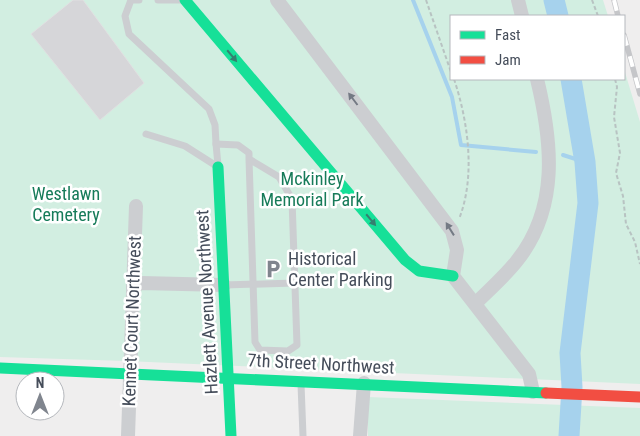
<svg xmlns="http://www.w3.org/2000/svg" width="640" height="436" font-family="'Roboto Condensed',sans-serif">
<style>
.green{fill:#d2eee1}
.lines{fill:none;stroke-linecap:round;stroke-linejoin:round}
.stream{stroke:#a6d2ed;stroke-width:4}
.river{stroke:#a6d2ed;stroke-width:21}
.building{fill:#d6d6d9;stroke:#e0e0e1}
.path{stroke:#b8c3c2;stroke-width:2;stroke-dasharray:4 2.5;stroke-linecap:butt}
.lane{stroke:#ccced1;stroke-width:7}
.street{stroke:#ccced1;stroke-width:14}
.fast{stroke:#16e098;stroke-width:11}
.jam{stroke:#f24e42;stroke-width:11}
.rail-casing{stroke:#c5c6c9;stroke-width:5.5}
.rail{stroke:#fff;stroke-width:4;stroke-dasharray:11;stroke-linecap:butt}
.oneway{fill:#358070}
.oneway2{fill:#747a84}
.labels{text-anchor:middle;stroke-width:5;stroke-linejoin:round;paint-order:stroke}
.park-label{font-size:18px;fill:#167b59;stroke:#fff}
.poi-label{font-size:18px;fill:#454d5a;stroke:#fff;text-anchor:start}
.street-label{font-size:18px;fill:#454d5a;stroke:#fff}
</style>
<rect width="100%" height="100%" fill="#efeeee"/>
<g class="green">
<path d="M0,0H603L608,16H451V79H624V69L640,122V384L126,361L0,357Z"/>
<path d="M368,397L640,408V436H368Z"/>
</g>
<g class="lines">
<g class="stream">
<path d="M413,0L452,97L461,145L536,152"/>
<path d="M563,155L585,162"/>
</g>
<g class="river">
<path d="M554,0L558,16"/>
<path d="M569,436L572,387L570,353L588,203L585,162L571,79"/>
</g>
</g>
<path class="building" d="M73,0H83L144,83L100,120L31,34Z"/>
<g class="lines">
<g class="path">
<path d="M426,0L451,72"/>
<path d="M592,0L598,16"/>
<path d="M454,79C468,121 476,176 459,219"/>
<path d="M615,79L617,87L614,117L620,153L616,173L623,196L626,224L635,242L640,264"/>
</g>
<g class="lane">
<path d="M139,0H131L125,16L129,34L209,109L215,125L216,144"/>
<path d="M158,0H185"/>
<path d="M146,134L185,146L218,167"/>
<path d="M218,165L216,144L238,145L249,153V159L279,177L292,199L297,345L288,351L260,350L255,342L249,159"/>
<path d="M224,285L295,283"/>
<path d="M301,384L303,436"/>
</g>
<g class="street">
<path d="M277,0L452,231L457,250L453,276L529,374L533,392"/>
<path d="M518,0L522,16"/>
<path d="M133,287L141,283L224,285"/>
<path d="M476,303C490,289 504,277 516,262C560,208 552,141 537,79"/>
<path d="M128,436L136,206"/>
<path d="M360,436L364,383"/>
</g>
<g class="fast">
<path d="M185,0L405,260L419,271L453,276"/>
<path d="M218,167L231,436"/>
<path d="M0,368L546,393"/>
</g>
<path class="jam" d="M546,393L640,397"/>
<g class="rail-casing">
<g id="rail">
<path d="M614,0L618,16"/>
<path d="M624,35L640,94"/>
</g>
</g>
<use href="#rail" class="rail"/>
</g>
<defs><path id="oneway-solid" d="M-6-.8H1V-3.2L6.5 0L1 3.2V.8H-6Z" transform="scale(1.25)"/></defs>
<g class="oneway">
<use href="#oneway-solid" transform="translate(232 56) rotate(50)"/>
<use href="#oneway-solid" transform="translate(371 220) rotate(50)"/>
</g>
<g class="oneway2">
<use href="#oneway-solid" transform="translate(353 99) rotate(-127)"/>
<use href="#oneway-solid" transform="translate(450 229) rotate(-122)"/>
</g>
<defs>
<g id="parking-bare" transform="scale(1.5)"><path d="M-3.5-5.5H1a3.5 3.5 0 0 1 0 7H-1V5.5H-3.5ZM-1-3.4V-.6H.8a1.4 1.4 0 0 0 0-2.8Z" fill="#80858e" stroke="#fff" stroke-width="2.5" paint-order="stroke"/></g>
</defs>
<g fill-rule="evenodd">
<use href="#parking-bare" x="273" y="269"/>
</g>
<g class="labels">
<g class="park-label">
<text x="312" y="185">Mckinley<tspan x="312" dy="21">Memorial Park</tspan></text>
<text x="66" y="200">Westlawn<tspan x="66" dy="21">Cemetery</tspan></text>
</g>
<g class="poi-label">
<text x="288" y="265">Historical<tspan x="288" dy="21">Center Parking</tspan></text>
</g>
<g class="street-label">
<text transform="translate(207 302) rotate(-93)" y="6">Hazlett Avenue Northwest</text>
<text transform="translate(132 321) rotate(-88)" y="6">Kennet Court Northwest</text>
<text transform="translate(321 364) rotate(3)" y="6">7th Street Northwest</text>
</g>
</g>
<rect x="450" y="15" width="175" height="65" fill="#ffffff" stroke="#b5b8bd"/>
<rect x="460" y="31" width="25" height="8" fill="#16e098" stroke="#b5b8bd"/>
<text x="495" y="40" font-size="15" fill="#454d5a">Fast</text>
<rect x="460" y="56" width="25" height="8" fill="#f24e42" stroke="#b5b8bd"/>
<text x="495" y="65" font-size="15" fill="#454d5a">Jam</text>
<g transform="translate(40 396)"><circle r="24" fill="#ffffff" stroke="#b5b8bd"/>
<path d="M0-4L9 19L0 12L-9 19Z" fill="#80858e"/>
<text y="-8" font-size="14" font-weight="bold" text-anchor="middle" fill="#454d5a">N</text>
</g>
</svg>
